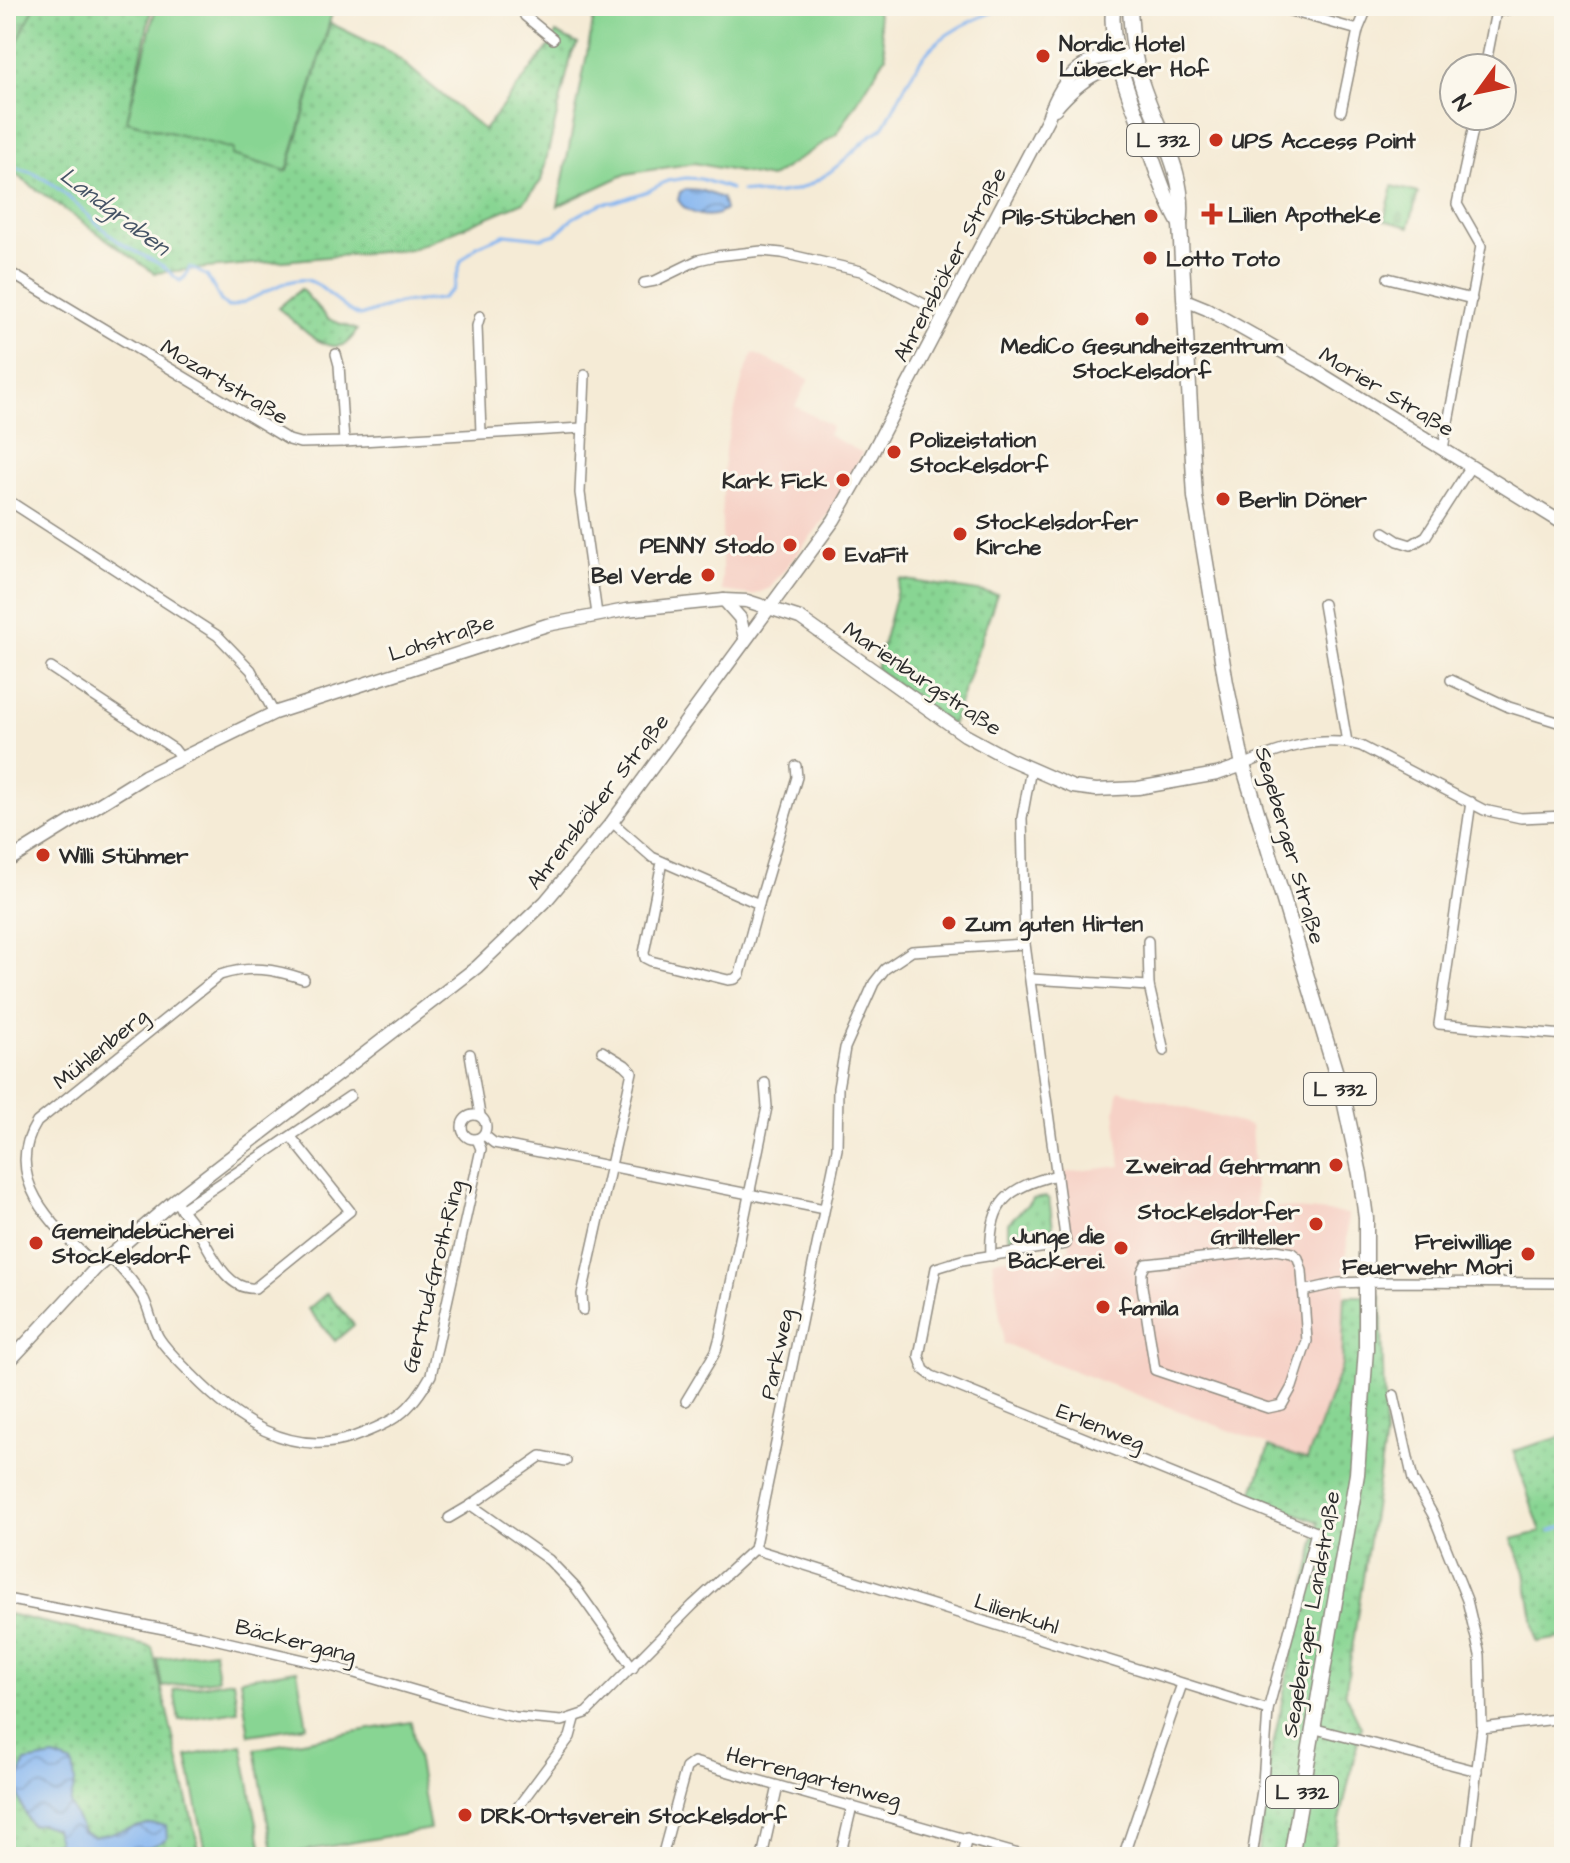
<svg xmlns="http://www.w3.org/2000/svg" width="1570" height="1863" font-family="'Architects Daughter',sans-serif">
<style>
.built{fill:#f6d1c6}
.grass{fill:url(#grass-dots);stroke:#5a805f;stroke-width:2}
.cemetery{fill:url(#cemetery-stones);stroke:#5a805f;stroke-width:2}
.garden{fill:#88d593;stroke:#5a805f;stroke-width:2}
.water{fill:url(#water-waves);stroke:#58708e;stroke-width:2}
.lines{fill:none;stroke-linecap:round;stroke-linejoin:round}
.stream{stroke:#84b5f0;stroke-width:3}
.street-casing{stroke:#908b80;stroke-width:12}
.secondary-casing{stroke:#908b80;stroke-width:15}
.primary-casing{stroke:#908b80;stroke-width:17}
.street{stroke:#fff;stroke-width:9}
.secondary{stroke:#fff;stroke-width:12}
.primary{stroke:#fff;stroke-width:14}
.poi-dot{fill:#c8321e;stroke:#fbf7ec;stroke-width:3}
.labels{text-anchor:middle;stroke-width:6;stroke-linejoin:round;paint-order:stroke}
.shield{fill:#fbf7ec;stroke:#696865;stroke-width:2}
.shield-label{font-size:20px;font-weight:bold;fill:#2b2b2b}
.poi-label{font-size:22px;font-weight:bold;fill:#2b2b2b;stroke:#fbf7ec;text-anchor:start}
.street-label{font-size:22px;fill:#2b2b2b;stroke:#fbf7ec}
.water-label{font-size:24px;font-style:italic;fill:#465466;stroke:#fbf7ec}
</style>
<defs>
<pattern id="grass-dots" width="8" height="8" patternUnits="userSpaceOnUse" patternTransform="scale(2)"><rect width="8" height="8" fill="#88d593"/><path d="M2 2h.1M6 6h.1" fill="none" stroke="#76b77f" stroke-width="1.8" stroke-linecap="round"/></pattern>
<pattern id="cemetery-stones" width="16" height="16" patternUnits="userSpaceOnUse" patternTransform="scale(2)"><rect width="16" height="16" fill="#88d593"/><path d="M2 7V4a2 2 0 0 1 4 0v3zM10 15v-3a2 2 0 0 1 4 0v3z" fill="#76b77f"/></pattern>
<pattern id="water-waves" width="16" height="10" patternUnits="userSpaceOnUse" patternTransform="scale(2)"><rect width="16" height="10" fill="#84b5f0"/><path d="M0 5q4-4 8 0t8 0" fill="none" stroke="#6c93c3"/></pattern>
</defs>
<rect width="100%" height="100%" fill="#fbf7ec"/>
<filter id="ink" filterUnits="userSpaceOnUse"><feTurbulence type="fractalNoise" baseFrequency=".0125" numOctaves="2"/><feDisplacementMap in="SourceGraphic" scale="16" xChannelSelector="R" yChannelSelector="G"/><feConvolveMatrix kernelMatrix="1 2 1 2 8 2 1 2 1" color-interpolation-filters="sRGB"/></filter>
<filter id="wash" filterUnits="userSpaceOnUse"><feTurbulence type="fractalNoise" baseFrequency=".006" numOctaves="4" result="noise"/><feDisplacementMap in="SourceGraphic" scale="32" xChannelSelector="R" yChannelSelector="G"/><feGaussianBlur stdDeviation="1.8" result="paint"/><feColorMatrix in="noise" values="0 0 0 0 0 0 0 0 0 0 0 0 0 0 0 0 0 1.4 0 .05"/><feComposite in="paint" operator="in"/></filter>
<g filter="url(#wash)">
<rect width="100%" height="100%" fill="#f5ebd6"/>
<g class="built">
<path d="M753,353L809,379L795,406L832,426L828,435L863,453L830,512L770,588L753,595L722,591V513L725,450L743,377Z"/>
<path d="M1119,1090L1251,1126L1256,1205L1348,1214L1342,1365L1307,1460L1004,1344L992,1260L1070,1249L1061,1173L1121,1166L1115,1111Z"/>
</g>
<g class="grass">
<path d="M30,6H152L127,121L234,149L232,155L288,170L330,23L392,53L484,130L553,41L556,33L578,44L572,53L541,181L524,202L412,249L154,273L12,172L6,177V59Z"/>
<path d="M301,289L328,319L357,330C336,370 301,326 278,308Z"/>
<path d="M900,579L997,594L952,725L876,669Z"/>
<path d="M1046,1197L1049,1199L1053,1227C1039,1242 1027,1245 1008,1240V1223L1033,1199Z"/>
<path d="M327,1293L354,1325L335,1341L308,1309Z"/>
<path d="M1345,1296H1381L1385,1437L1345,1694L1361,1727L1332,1857H1257L1269,1765L1319,1522L1251,1497L1269,1447L1307,1460L1342,1365Z"/>
<path d="M1564,1436V1647L1560,1638L1537,1642L1525,1572L1512,1539L1541,1532L1513,1451Z"/>
<path d="M8,1614L152,1647L201,1857H6Z"/>
</g>
<g class="cemetery">
<path d="M6,6H35L6,65Z"/>
<path d="M1393,186L1418,193L1409,227L1384,220Z"/>
</g>
<g class="garden">
<path d="M156,6H334L287,171L232,155L233,149L127,121Z"/>
<path d="M596,6H876L886,56L837,134L770,178L694,163L626,174L558,206Z"/>
<path d="M214,1651L218,1679L162,1687L157,1659Z"/>
<path d="M297,1670L307,1726L249,1735L240,1679Z"/>
<path d="M233,1680L238,1711L179,1720L174,1690Z"/>
<path d="M411,1722L430,1829L274,1856L255,1749Z"/>
<path d="M242,1745L263,1855L207,1857L187,1756Z"/>
</g>
<g class="water">
<path d="M686,189L700,190L722,198L725,210C711,221 687,215 678,200L680,192Z"/>
<path d="M54,1757L73,1764L75,1783L70,1804L83,1832L94,1837L148,1824L166,1825L167,1839C126,1863 55,1857 6,1857L58,1842L55,1829L41,1824L31,1825C17,1799 13,1789 25,1762Z"/>
</g>
<g class="lines">
<g class="stream">
<path d="M6,167C52,168 83,216 118,241C131,250 147,257 161,265C168,270 173,276 180,281L185,277L190,267L207,276L221,301L228,307C252,304 287,273 310,281C326,287 339,308 360,316L399,303L441,299L453,289L461,261L477,246L506,234L542,238L556,234L573,218L586,211L603,203L614,202L648,191L667,181L686,178L701,179L731,189"/>
<path d="M742,191C801,204 830,174 870,136C875,132 880,132 884,126C898,103 907,77 924,56C944,30 978,18 1008,6"/>
<path d="M1550,1531L1564,1526"/>
</g>
</g>
</g>
<g filter="url(#ink)">
<g class="lines">
<g class="street-casing">
<g id="street">
<path d="M521,6L525,16L553,39"/>
<path d="M1273,6L1358,30"/>
<path d="M1468,6C1487,10 1502,14 1520,6"/>
<path d="M1485,68L1496,11"/>
<path d="M1341,111L1358,30L1368,6"/>
<path d="M14,275L289,440L300,443L344,442L582,428"/>
<path d="M1388,278L1472,299"/>
<path d="M644,283L655,281L698,260L716,256L762,251L782,253L861,271L945,315"/>
<path d="M480,316L477,326L481,433"/>
<path d="M336,354L339,365L344,442"/>
<path d="M585,375L580,493L597,614"/>
<path d="M1443,449L1481,246L1457,204L1476,116"/>
<path d="M6,499L218,636L251,670L274,713"/>
<path d="M1384,532L1398,541L1411,545L1426,536L1471,466"/>
<path d="M1323,604L1347,742"/>
<path d="M51,668L174,749L181,758"/>
<path d="M1451,680L1509,707L1564,724"/>
<path d="M1243,765C1280,749 1322,734 1361,746L1484,810L1521,818L1564,816"/>
<path d="M1031,769L1022,818L1025,944L1066,1244L962,1260L936,1268L919,1356L924,1370L932,1376L1316,1532L1268,1710L1263,1783L1252,1857"/>
<path d="M1471,802L1439,1024L1564,1035"/>
<path d="M612,822L652,857L759,904L797,777L796,766"/>
<path d="M662,862L644,953L645,958L651,961L728,980L735,979L740,974L759,904"/>
<path d="M1148,941L1149,986L1164,1051"/>
<path d="M1031,979L1149,986"/>
<path d="M470,1054L480,1115"/>
<circle cx="474" cy="1127" r="12"/>
<path d="M484,1135L494,1143L824,1209"/>
<path d="M175,1200C182,1211 191,1220 198,1231C211,1251 226,1291 255,1288L350,1211L291,1137"/>
<path d="M181,1210L350,1096"/>
<path d="M1276,1250L1292,1253L1298,1258L1302,1271L1307,1341L1292,1387L1282,1405L1268,1408L1155,1370L1142,1286V1272L1146,1264Z"/>
<path d="M109,1256C121,1269 135,1282 144,1299C150,1312 152,1326 159,1338C168,1352 181,1363 192,1375C234,1418 290,1459 353,1437C394,1422 410,1413 431,1375L481,1149L477,1139"/>
<path d="M991,1256C988,1202 1008,1187 1057,1175"/>
<path d="M97,1267C57,1229 0,1180 37,1122L220,975C251,965 274,969 304,979"/>
<path d="M1303,1291L1338,1283L1367,1282L1564,1283"/>
<path d="M583,1310L582,1294L632,1072L625,1065L602,1051"/>
<path d="M1394,1395L1413,1480L1433,1515L1467,1600L1480,1655L1482,1728L1466,1857"/>
<path d="M686,1401L716,1351L720,1337L767,1107L765,1083"/>
<path d="M471,1505L541,1456L566,1461"/>
<path d="M449,1518L471,1505L549,1560L576,1588L633,1668"/>
<path d="M754,1549L1268,1710"/>
<path d="M6,1599L201,1636L334,1667L475,1708L515,1717L562,1721L586,1713L693,1605L754,1549L837,1149L838,1088L845,1048L874,983L885,969L912,951L1025,944"/>
<path d="M1312,1728L1477,1771"/>
<path d="M1482,1728L1564,1718"/>
<path d="M517,1808L570,1737L575,1719"/>
<path d="M662,1857L686,1768L694,1762L1029,1857"/>
<path d="M762,1857L778,1786"/>
<path d="M840,1857L852,1806"/>
<path d="M962,1857L967,1838"/>
<path d="M1123,1857L1182,1684"/>
</g>
</g>
<g class="secondary-casing">
<g id="secondary">
<path d="M1055,109C1066,96 1080,82 1096,74C1107,69 1118,68 1128,61"/>
<path d="M1185,300L1207,309L1313,369L1564,524"/>
<path d="M724,600L740,618L745,638"/>
<path d="M6,862L145,776L274,713L547,625L626,610L724,600L747,601L800,618L965,735L1009,759L1073,787L1096,790L1138,788L1217,774L1243,765"/>
<path d="M6,1365L97,1267L175,1200L477,967L545,902L612,822L834,520L869,459L1048,118C1063,75 1086,50 1134,57"/>
</g>
</g>
<g class="primary-casing">
<g id="primary">
<path d="M1113,6C1109,53 1130,95 1145,138C1156,168 1164,196 1180,224"/>
<path d="M1130,6C1131,32 1133,56 1141,81C1155,127 1188,174 1180,224L1195,497L1226,683L1243,765L1344,1100L1360,1174L1366,1218V1349L1357,1474L1291,1857"/>
</g>
</g>
<use href="#street" class="street"/>
<use href="#secondary" class="secondary"/>
<use href="#primary" class="primary"/>
</g>
</g>
<g class="poi-dot">
<circle cx="1043" cy="56" r="8"/>
<circle cx="1216" cy="140" r="8"/>
<path d="M1208 202h8v8h8v8h-8v8h-8v-8h-8v-8h8z"/>
<circle cx="1151" cy="216" r="8"/>
<circle cx="1150" cy="258" r="8"/>
<circle cx="1142" cy="319" r="8"/>
<circle cx="894" cy="452" r="8"/>
<circle cx="843" cy="480" r="8"/>
<circle cx="1223" cy="499" r="8"/>
<circle cx="960" cy="534" r="8"/>
<circle cx="790" cy="545" r="8"/>
<circle cx="829" cy="554" r="8"/>
<circle cx="708" cy="575" r="8"/>
<circle cx="43" cy="855" r="8"/>
<circle cx="949" cy="923" r="8"/>
<circle cx="1336" cy="1165" r="8"/>
<circle cx="1316" cy="1224" r="8"/>
<circle cx="36" cy="1243" r="8"/>
<circle cx="1121" cy="1248" r="8"/>
<circle cx="1528" cy="1254" r="8"/>
<circle cx="1103" cy="1307" r="8"/>
<circle cx="465" cy="1815" r="8"/>
</g>
<g class="labels">
<g class="shield">
<rect x="1127" y="124" width="72" height="32" rx="6"/>
<rect x="1304" y="1073" width="72" height="32" rx="6"/>
<rect x="1266" y="1776" width="72" height="32" rx="6"/>
</g>
<g class="shield-label">
<text x="1163" y="147">L 332</text>
<text x="1340" y="1096">L 332</text>
<text x="1302" y="1799">L 332</text>
</g>
<g class="poi-label">
<text x="1059" y="51">Nordic Hotel<tspan x="1059" dy="25">Lübecker Hof</tspan></text>
<text x="1232" y="148">UPS Access Point</text>
<text x="1228" y="222">Lilien Apotheke</text>
<text x="1135" y="224" text-anchor="end">Pils-Stübchen</text>
<text x="1166" y="266">Lotto Toto</text>
<text x="1142" y="353" text-anchor="middle">MediCo Gesundheitszentrum<tspan x="1142" dy="25">Stockelsdorf</tspan></text>
<text x="910" y="447">Polizeistation<tspan x="910" dy="25">Stockelsdorf</tspan></text>
<text x="827" y="488" text-anchor="end">Kark Fick</text>
<text x="1239" y="507">Berlin Döner</text>
<text x="976" y="529">Stockelsdorfer<tspan x="976" dy="25">Kirche</tspan></text>
<text x="774" y="553" text-anchor="end">PENNY Stodo</text>
<text x="845" y="562">EvaFit</text>
<text x="692" y="583" text-anchor="end">Bel Verde</text>
<text x="59" y="863">Willi Stühmer</text>
<text x="965" y="931">Zum guten Hirten</text>
<text x="1320" y="1173" text-anchor="end">Zweirad Gehrmann</text>
<text x="1300" y="1219" text-anchor="end">Stockelsdorfer<tspan x="1300" dy="25">Grillteller</tspan></text>
<text x="52" y="1238">Gemeindebücherei<tspan x="52" dy="25">Stockelsdorf</tspan></text>
<text x="1105" y="1243" text-anchor="end">Junge die<tspan x="1105" dy="25">Bäckerei.</tspan></text>
<text x="1512" y="1249" text-anchor="end">Freiwillige<tspan x="1512" dy="25">Feuerwehr Mori</tspan></text>
<text x="1119" y="1315">famila</text>
<text x="481" y="1823">DRK-Ortsverein Stockelsdorf</text>
</g>
<g class="street-label">
<text transform="translate(949 264) rotate(-62)" y="8">Ahrensböker Straße</text>
<text transform="translate(225 381) rotate(31)" y="8">Mozartstraße</text>
<text transform="translate(1387 391) rotate(31)" y="8">Morier Straße</text>
<text transform="translate(441 637) rotate(-18)" y="8">Lohstraße</text>
<text transform="translate(923 678) rotate(34)" y="8">Marienburgstraße</text>
<text transform="translate(597 801) rotate(-52)" y="8">Ahrensböker Straße</text>
<text transform="translate(1291 845) rotate(74)" y="8">Segeberger Straße</text>
<text transform="translate(100 1048) rotate(-39)" y="8">Mühlenberg</text>
<text transform="translate(432 1276) rotate(-76)" y="8">Gertrud-Groth-Ring</text>
<text transform="translate(776 1354) rotate(-78)" y="8">Parkweg</text>
<text transform="translate(1101 1426) rotate(22)" y="8">Erlenweg</text>
<text transform="translate(1017 1613) rotate(18)" y="8">Lilienkuhl</text>
<text transform="translate(1310 1614) rotate(-80)" y="8">Segeberger Landstraße</text>
<text transform="translate(296 1640) rotate(14)" y="8">Bäckergang</text>
<text transform="translate(814 1776) rotate(15)" y="8">Herrengartenweg</text>
</g>
<g class="water-label">
<text transform="translate(115 211) rotate(37)" y="8">Landgraben</text>
</g>
</g>
<rect width="1570" height="1863" fill="none" stroke="#fbf7ec" stroke-width="32"/>
<g transform="translate(1478 92) rotate(237)"><circle r="38" fill="#fbf7ec" stroke="#a8a59f" stroke-width="2"/>
<path d="M0-6L14 30L0 20L-14 30Z" fill="#c8321e"/>
<text y="-12" font-size="22" font-weight="bold" text-anchor="middle" fill="#2b2b2b">N</text>
</g>
</svg>
